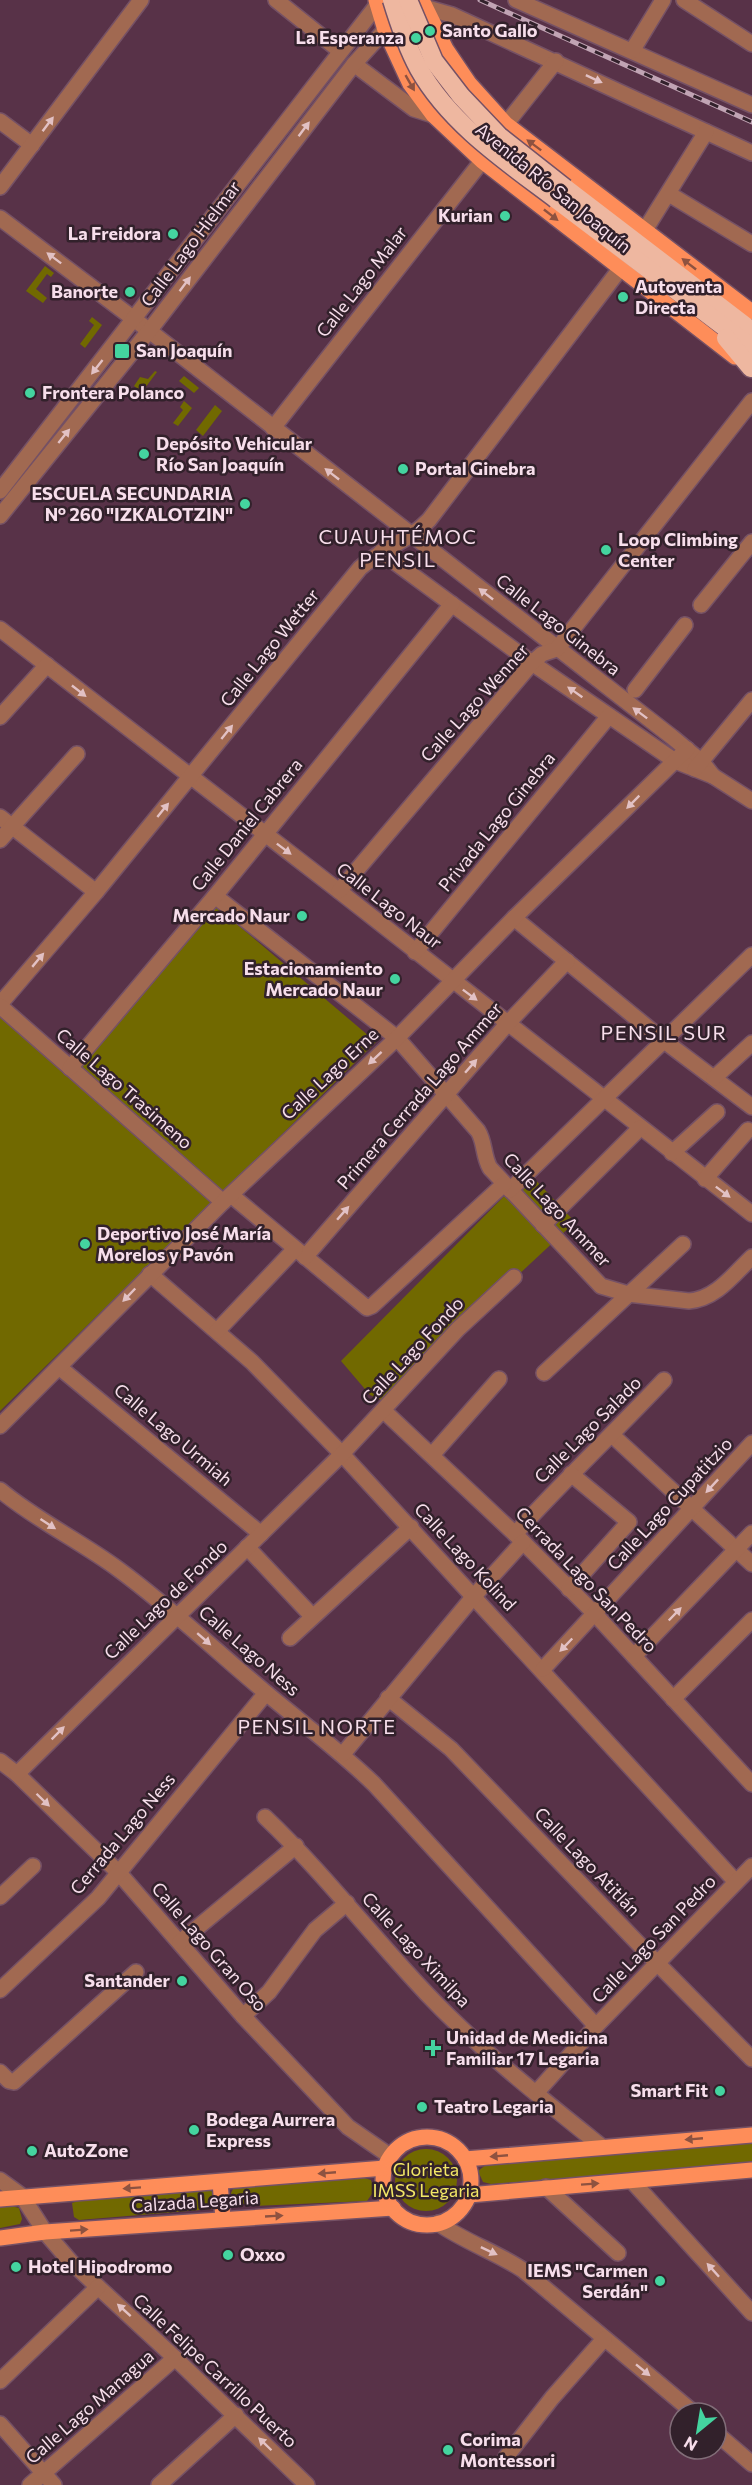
<svg xmlns="http://www.w3.org/2000/svg" width="752" height="2485" font-family="Commissioner,sans-serif">
<style>
.green{fill:#716900}
.lines{fill:none;stroke-linecap:round;stroke-linejoin:round}
.minor-casing{stroke:#755165;stroke-width:18}
.major-casing{stroke:#755165;stroke-width:18}
.highway-casing{stroke:#755165;stroke-width:21}
.minor{stroke:#a16951;stroke-width:15}
.major{stroke:#fe8d59;stroke-width:15}
.highway{stroke:#eeb7a0;stroke-width:18}
.rail-casing{stroke:#c1a4b4;stroke-width:5}
.rail{stroke:#32212b;stroke-width:3;stroke-dasharray:9;stroke-linecap:butt}
.highway-bridge-casing{stroke:#755165;stroke-width:21;stroke-linecap:butt}
.highway-bridge{stroke:#eeb7a0;stroke-width:18}
.oneway{fill:#e2c1c4}
.oneway2{fill:#8e5240}
.poi-dot{fill:#44d49f;stroke:#32212b;stroke-width:2}
.labels{text-anchor:middle;stroke-width:5;stroke-linejoin:round;paint-order:stroke}
.poi-label{font-size:18px;font-weight:bold;fill:#f7deeb;stroke:#32212b;text-anchor:start}
.street-label{font-size:18px;fill:#f7deeb;stroke:#32212b}
.park-label{font-size:18px;fill:#f2e766;stroke:#32212b}
.neighbourhood-label{font-size:20px;letter-spacing:1.5px;fill:#f7deeb;stroke:#32212b}
</style>
<rect width="100%" height="100%" fill="#583248"/>
<g class="green">
<path d="M45,266L54,273L51,277L47,274L36,289L47,298L43,303L26,291Z"/>
<path d="M92,317L102,325L85,348L80,344L94,325L89,321Z"/>
<path d="M155,371L157,372L142,392L134,386L140,377L148,379Z"/>
<path d="M184,376L199,388L194,393L179,381Z"/>
<path d="M184,401L192,408L178,426L173,423L183,410L180,407Z"/>
<path d="M215,405L222,411L203,436L196,430Z"/>
<path d="M212,903L376,1042L0,1411V1017L69,1077Z"/>
<path d="M528,1172L575,1222L383,1401L370,1395L341,1361Z"/>
<path d="M752,2141V2163L491,2184L483,2182L478,2171L487,2164Z"/>
<circle cx="426" cy="2180" r="31"/>
<path d="M358,2176L371,2180L374,2191L367,2201L254,2206L233,2202L231,2193L233,2189L244,2186Z"/>
<path d="M204,2187L216,2194L212,2209L79,2220L74,2217L72,2203L90,2197Z"/>
<path d="M11,2206L19,2208L22,2219L20,2224L0,2228V2207Z"/>
</g>
<g class="lines">
<g class="minor-casing">
<g id="minor">
<path d="M276,0L340,51"/>
<path d="M516,0L752,105"/>
<path d="M684,0L752,44"/>
<path d="M418,10L424,7L452,15L752,153"/>
<path d="M632,51L663,0"/>
<path d="M354,64L414,109L433,115"/>
<path d="M0,121L32,145"/>
<path d="M506,124L556,61"/>
<path d="M0,187L141,0"/>
<path d="M669,194L752,244"/>
<path d="M0,218L134,319L672,737L702,762L713,776"/>
<path d="M645,230L706,132"/>
<path d="M273,428L482,161"/>
<path d="M0,491L377,5"/>
<path d="M0,516L149,331L354,64L385,30L395,24"/>
<path d="M381,552L532,663L675,761L713,776L752,801"/>
<path d="M701,605L752,542"/>
<path d="M0,629L339,891L752,1214"/>
<path d="M635,690L685,625"/>
<path d="M0,717L47,665"/>
<path d="M695,769L752,700"/>
<path d="M0,817L96,892"/>
<path d="M0,840L77,754"/>
<path d="M339,891L532,663L542,654L557,649L752,401"/>
<path d="M215,896L397,1038L478,1131C485,1142 483,1156 490,1168L601,1286L628,1294L689,1301C716,1299 734,1274 752,1257"/>
<path d="M514,918L663,1040L752,1107"/>
<path d="M415,952L609,716"/>
<path d="M0,1004L96,892L360,568C381,549 409,541 429,520L620,269"/>
<path d="M0,1006L223,1202"/>
<path d="M70,1068L215,896L452,604"/>
<path d="M714,1078L752,1043"/>
<path d="M672,1153L717,1112"/>
<path d="M705,1179L748,1130"/>
<path d="M510,1190L752,955"/>
<path d="M231,1195L367,1308L372,1306L504,1184"/>
<path d="M543,1225L640,1128"/>
<path d="M305,1257L508,1023L567,961"/>
<path d="M150,1274L252,1362L342,1454L736,1882"/>
<path d="M217,1331L295,1249"/>
<path d="M59,1367L261,1534"/>
<path d="M544,1373L683,1244"/>
<path d="M384,1411L515,1534L595,1614L752,1784"/>
<path d="M0,1426L223,1202L397,1038L514,918L687,749"/>
<path d="M612,1435L752,1564"/>
<path d="M432,1455L499,1379"/>
<path d="M0,1490C36,1520 80,1541 118,1569C170,1607 216,1651 265,1692C302,1723 340,1751 374,1784L596,2026"/>
<path d="M515,1534C563,1481 615,1432 664,1380"/>
<path d="M247,1547L312,1616"/>
<path d="M569,1589L629,1522L571,1474"/>
<path d="M290,1638L411,1527"/>
<path d="M634,1656L752,1533"/>
<path d="M543,1669L752,1443"/>
<path d="M388,1698L451,1749L658,1964L752,2059"/>
<path d="M673,1699L752,1620"/>
<path d="M343,1754L474,1596L523,1542"/>
<path d="M0,1761L17,1774L119,1873L243,2016L348,2127L390,2156"/>
<path d="M17,1774L342,1454L458,1329L514,1277"/>
<path d="M265,1817C323,1872 371,1935 426,1993C479,2049 541,2098 601,2146"/>
<path d="M0,1897L33,1866"/>
<path d="M180,1942L296,1846"/>
<path d="M0,1990L98,1898L266,1693"/>
<path d="M243,2016L269,1992L315,1930L347,1903"/>
<path d="M0,2072L9,2081L14,2082L136,1972"/>
<path d="M536,2093L596,2026L752,1866"/>
<path d="M0,2180L22,2196L45,2232L70,2261L175,2358L307,2485"/>
<path d="M632,2181L752,2313"/>
<path d="M546,2187L618,2253"/>
<path d="M438,2223C465,2242 496,2252 523,2270L694,2413"/>
<path d="M0,2381L98,2287"/>
<path d="M0,2424L54,2485"/>
<path d="M716,2433L752,2464"/>
<path d="M506,2457L552,2398L604,2339"/>
<path d="M30,2485L175,2358"/>
<path d="M159,2485L236,2415"/>
</g>
</g>
<g class="major-casing">
<g id="major">
<path d="M376,0L385,30L410,84L433,115L482,161L735,357"/>
<path d="M422,0L446,49L469,83L506,124L752,312"/>
<circle cx="427" cy="2181" r="44"/>
<path d="M465,2159L752,2135"/>
<path d="M220,2182L223,2219"/>
<path d="M469,2195L752,2170"/>
<path d="M0,2199L385,2168"/>
<path d="M0,2238L45,2232L393,2208"/>
</g>
</g>
<g class="highway-casing">
<g id="highway">
<path d="M565,188L752,331"/>
<path d="M556,199L752,348"/>
<path d="M726,338L751,368"/>
</g>
</g>
<use href="#minor" class="minor"/>
<use href="#major" class="major"/>
<use href="#highway" class="highway"/>
<g class="rail-casing">
<path id="rail" d="M480,0L752,122"/>
</g>
<use href="#rail" class="rail"/>
<g class="highway-bridge-casing">
<g id="highway-bridge">
<path d="M392,0C399,23 407,47 419,69C450,124 507,162 556,199"/>
<path d="M408,0L434,61L461,96L499,136L565,188"/>
</g>
</g>
<use href="#highway-bridge" class="highway-bridge"/>
</g>
<defs><path id="oneway-solid" d="M-6-.8H1V-3.2L6.5 0L1 3.2V.8H-6Z" transform="scale(1.5)"/></defs>
<g class="oneway">
<use href="#oneway-solid" transform="translate(594 79) rotate(25)"/>
<use href="#oneway-solid" transform="translate(48 124) rotate(-53)"/>
<use href="#oneway-solid" transform="translate(304 129) rotate(-53)"/>
<use href="#oneway-solid" transform="translate(54 258) rotate(-143)"/>
<use href="#oneway-solid" transform="translate(185 284) rotate(-53)"/>
<use href="#oneway-solid" transform="translate(97 367) rotate(128)"/>
<use href="#oneway-solid" transform="translate(64 436) rotate(-51)"/>
<use href="#oneway-solid" transform="translate(332 474) rotate(-142)"/>
<use href="#oneway-solid" transform="translate(486 594) rotate(-142)"/>
<use href="#oneway-solid" transform="translate(79 691) rotate(38)"/>
<use href="#oneway-solid" transform="translate(575 692) rotate(-145)"/>
<use href="#oneway-solid" transform="translate(640 713) rotate(-143)"/>
<use href="#oneway-solid" transform="translate(227 732) rotate(-51)"/>
<use href="#oneway-solid" transform="translate(633 802) rotate(135)"/>
<use href="#oneway-solid" transform="translate(163 810) rotate(-51)"/>
<use href="#oneway-solid" transform="translate(284 849) rotate(37)"/>
<use href="#oneway-solid" transform="translate(38 960) rotate(-50)"/>
<use href="#oneway-solid" transform="translate(470 995) rotate(37)"/>
<use href="#oneway-solid" transform="translate(375 1058) rotate(137)"/>
<use href="#oneway-solid" transform="translate(471 1066) rotate(-49)"/>
<use href="#oneway-solid" transform="translate(723 1192) rotate(37)"/>
<use href="#oneway-solid" transform="translate(343 1213) rotate(-49)"/>
<use href="#oneway-solid" transform="translate(129 1295) rotate(134)"/>
<use href="#oneway-solid" transform="translate(712 1486) rotate(133)"/>
<use href="#oneway-solid" transform="translate(48 1524) rotate(33)"/>
<use href="#oneway-solid" transform="translate(675 1614) rotate(-46)"/>
<use href="#oneway-solid" transform="translate(204 1639) rotate(41)"/>
<use href="#oneway-solid" transform="translate(566 1645) rotate(134)"/>
<use href="#oneway-solid" transform="translate(58 1733) rotate(-45)"/>
<use href="#oneway-solid" transform="translate(43 1800) rotate(44)"/>
<use href="#oneway-solid" transform="translate(489 2251) rotate(25)"/>
<use href="#oneway-solid" transform="translate(713 2270) rotate(-132)"/>
<use href="#oneway-solid" transform="translate(124 2310) rotate(-138)"/>
<use href="#oneway-solid" transform="translate(643 2370) rotate(39)"/>
<use href="#oneway-solid" transform="translate(265 2444) rotate(-136)"/>
</g>
<g class="oneway2">
<use href="#oneway-solid" transform="translate(410 83) rotate(60)"/>
<use href="#oneway-solid" transform="translate(534 145) rotate(-143)"/>
<use href="#oneway-solid" transform="translate(551 215) rotate(38)"/>
<use href="#oneway-solid" transform="translate(689 264) rotate(-142)"/>
<use href="#oneway-solid" transform="translate(694 2139) rotate(175)"/>
<use href="#oneway-solid" transform="translate(499 2156) rotate(175)"/>
<use href="#oneway-solid" transform="translate(327 2173) rotate(175)"/>
<use href="#oneway-solid" transform="translate(590 2184) rotate(-4)"/>
<use href="#oneway-solid" transform="translate(132 2188) rotate(176)"/>
<use href="#oneway-solid" transform="translate(274 2216) rotate(-3)"/>
<use href="#oneway-solid" transform="translate(79 2230) rotate(-4)"/>
</g>
<g class="poi-dot">
<circle cx="430" cy="31" r="6"/>
<circle cx="416" cy="38" r="6"/>
<circle cx="505" cy="216" r="6"/>
<circle cx="173" cy="234" r="6"/>
<circle cx="130" cy="292" r="6"/>
<circle cx="623" cy="297" r="6"/>
<rect x="114" y="343" width="16" height="16" rx="3"/>
<circle cx="30" cy="393" r="6"/>
<circle cx="144" cy="454" r="6"/>
<circle cx="403" cy="469" r="6"/>
<circle cx="245" cy="504" r="6"/>
<circle cx="606" cy="550" r="6"/>
<circle cx="302" cy="916" r="6"/>
<circle cx="395" cy="979" r="6"/>
<circle cx="85" cy="1244" r="6"/>
<circle cx="182" cy="1981" r="6"/>
<path d="M430 2039h6v6h6v6h-6v6h-6v-6h-6v-6h6z"/>
<circle cx="720" cy="2091" r="6"/>
<circle cx="422" cy="2107" r="6"/>
<circle cx="194" cy="2130" r="6"/>
<circle cx="32" cy="2151" r="6"/>
<circle cx="228" cy="2255" r="6"/>
<circle cx="16" cy="2267" r="6"/>
<circle cx="660" cy="2281" r="6"/>
<circle cx="448" cy="2450" r="6"/>
</g>
<g class="labels">
<g class="poi-label">
<text x="442" y="37">Santo Gallo</text>
<text x="404" y="44" text-anchor="end">La Esperanza</text>
<text x="493" y="222" text-anchor="end">Kurian</text>
<text x="161" y="240" text-anchor="end">La Freidora</text>
<text x="635" y="293">Autoventa<tspan x="635" dy="21">Directa</tspan></text>
<text x="118" y="298" text-anchor="end">Banorte</text>
<text x="136" y="357">San Joaquín</text>
<text x="42" y="399">Frontera Polanco</text>
<text x="156" y="450">Depósito Vehicular<tspan x="156" dy="21">Río San Joaquín</tspan></text>
<text x="415" y="475">Portal Ginebra</text>
<text x="233" y="500" text-anchor="end">ESCUELA SECUNDARIA<tspan x="233" dy="21">Nº 260 "IZKALOTZIN"</tspan></text>
<text x="618" y="546">Loop Climbing<tspan x="618" dy="21">Center</tspan></text>
<text x="290" y="922" text-anchor="end">Mercado Naur</text>
<text x="383" y="975" text-anchor="end">Estacionamiento<tspan x="383" dy="21">Mercado Naur</tspan></text>
<text x="97" y="1240">Deportivo José María<tspan x="97" dy="21">Morelos y Pavón</tspan></text>
<text x="170" y="1987" text-anchor="end">Santander</text>
<text x="446" y="2044">Unidad de Medicina<tspan x="446" dy="21">Familiar 17 Legaria</tspan></text>
<text x="708" y="2097" text-anchor="end">Smart Fit</text>
<text x="434" y="2113">Teatro Legaria</text>
<text x="206" y="2126">Bodega Aurrera<tspan x="206" dy="21">Express</tspan></text>
<text x="44" y="2157">AutoZone</text>
<text x="240" y="2261">Oxxo</text>
<text x="28" y="2273">Hotel Hipodromo</text>
<text x="648" y="2277" text-anchor="end">IEMS "Carmen<tspan x="648" dy="21">Serdán"</tspan></text>
<text x="460" y="2446">Corima<tspan x="460" dy="21">Montessori</tspan></text>
</g>
<g class="street-label">
<text transform="translate(553 188) rotate(39)" y="6">Avenida Río San Joaquín</text>
<text transform="translate(191 244) rotate(-53)" y="6">Calle Lago Hielmar</text>
<text transform="translate(362 282) rotate(-52)" y="6">Calle Lago Malar</text>
<text transform="translate(558 625) rotate(38)" y="6">Calle Lago Ginebra</text>
<text transform="translate(270 648) rotate(-51)" y="6">Calle Lago Wetter</text>
<text transform="translate(475 703) rotate(-48)" y="6">Calle Lago Wenner</text>
<text transform="translate(497 822) rotate(-51)" y="6">Privada Lago Ginebra</text>
<text transform="translate(247 825) rotate(-51)" y="6">Calle Daniel Cabrera</text>
<text transform="translate(389 906) rotate(38)" y="6">Calle Lago Naur</text>
<text transform="translate(330 1074) rotate(-43)" y="6">Calle Lago Erne</text>
<text transform="translate(124 1089) rotate(41)" y="6">Calle Lago Trasimeno</text>
<text transform="translate(420 1096) rotate(-49)" y="6">Primera Cerrada Lago Ammer</text>
<text transform="translate(557 1210) rotate(47)" y="6">Calle Lago Ammer</text>
<text transform="translate(413 1351) rotate(-47)" y="6">Calle Lago Fondo</text>
<text transform="translate(588 1430) rotate(-45)" y="6">Calle Lago Salado</text>
<text transform="translate(173 1435) rotate(40)" y="6">Calle Lago Urmiah</text>
<text transform="translate(670 1504) rotate(-47)" y="6">Calle Lago Cupatitzio</text>
<text transform="translate(465 1557) rotate(47)" y="6">Calle Lago Kolind</text>
<text transform="translate(586 1580) rotate(46)" y="6">Cerrada Lago San Pedro</text>
<text transform="translate(166 1600) rotate(-44)" y="6">Calle Lago de Fondo</text>
<text transform="translate(249 1651) rotate(41)" y="6">Calle Lago Ness</text>
<text transform="translate(123 1834) rotate(-50)" y="6">Cerrada Lago Ness</text>
<text transform="translate(587 1862) rotate(46)" y="6">Calle Lago Atitlán</text>
<text transform="translate(654 1939) rotate(-46)" y="6">Calle Lago San Pedro</text>
<text transform="translate(209 1947) rotate(49)" y="6">Calle Lago Gran Oso</text>
<text transform="translate(416 1950) rotate(47)" y="6">Calle Lago Ximilpa</text>
<text transform="translate(195 2202) rotate(-4)" y="6">Calzada Legaria</text>
<text transform="translate(215 2371) rotate(43)" y="6">Calle Felipe Carrillo Puerto</text>
<text transform="translate(90 2407) rotate(-41)" y="6">Calle Lago Managua</text>
</g>
<g class="park-label">
<text x="426" y="2176">Glorieta<tspan x="426" dy="21">IMSS Legaria</tspan></text>
</g>
<g class="neighbourhood-label">
<text x="398" y="544">CUAUHTÉMOC<tspan x="398" dy="23">PENSIL</tspan></text>
<text x="664" y="1040">PENSIL SUR</text>
<text x="317" y="1734">PENSIL NORTE</text>
</g>
</g>
<g transform="translate(698 2431) rotate(210)"><circle r="28" fill="#32212b" stroke="#816d78" stroke-width="1.5"/>
<path d="M0-4.5L10 22L0 15L-10 22Z" fill="#44d49f"/>
<text y="-9" font-size="16" font-weight="bold" text-anchor="middle" fill="#f7deeb">N</text>
</g>
</svg>
